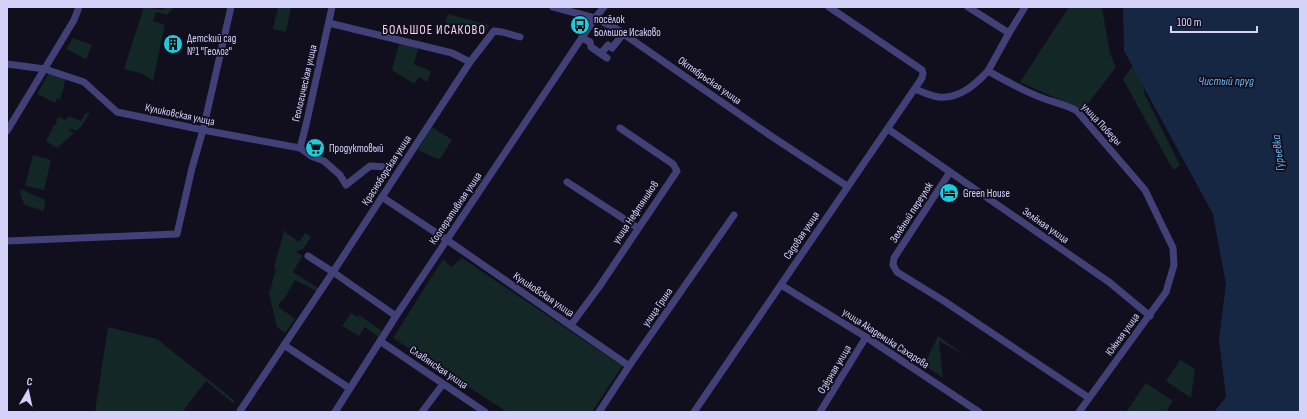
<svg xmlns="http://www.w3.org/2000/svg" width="1307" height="419" font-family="'Sofia Sans Condensed',sans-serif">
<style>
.green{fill:#132726}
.water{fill:#152742}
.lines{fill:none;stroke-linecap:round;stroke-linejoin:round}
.minor{stroke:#414077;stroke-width:7}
.labels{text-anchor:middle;stroke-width:3.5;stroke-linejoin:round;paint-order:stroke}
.poi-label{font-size:11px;fill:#d5d2f9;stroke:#110f1e;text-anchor:start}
.street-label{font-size:11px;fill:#d5d2f9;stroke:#110f1e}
.water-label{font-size:12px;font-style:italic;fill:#6db4ec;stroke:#110f1e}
.quarter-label{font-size:13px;letter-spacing:1px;fill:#f9d4ec;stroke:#110f1e}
</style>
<rect width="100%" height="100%" fill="#110f1e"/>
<g class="green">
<path d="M144,7L162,10L166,7H175L167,15L156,12L153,21L165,25L153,81L143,74L124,69Z"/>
<path d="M278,7H291L286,32L273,29Z"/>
<path d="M1069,7H1102L1110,54L1116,67L1083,110L1020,82Z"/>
<path d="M448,14L489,25L487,31L480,28L479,31L475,29L472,34L459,28L460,27L445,22Z"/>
<path d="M73,38L92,45L86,59L66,49Z"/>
<path d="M399,44L418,48L414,64L431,71L427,82L419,77L414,84L392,70Z"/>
<path d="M1136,62L1139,67L1145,95L1180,165L1173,170L1123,79Z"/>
<path d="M49,73L66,78L60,100L57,98L56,102L51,101L37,94Z"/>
<path d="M90,112L82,126L76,131L71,129L68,130L74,133L57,148L46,141L53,127V125L55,126L58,117L66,120L68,116L81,121L85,114Z"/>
<path d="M432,127L452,140L440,159L435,158L418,150Z"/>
<path d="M33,155L51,160L44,190L25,186Z"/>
<path d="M20,189L45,200L44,211L25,205L21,197Z"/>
<path d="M284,231L299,242L305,233L311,237L303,249L296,252L302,256L293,272L318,288L316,291L295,280L284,299L279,303V307L295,319L285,333L277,327L269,294L276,269L274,268Z"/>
<path d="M462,258L622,366L592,412H507L393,338L443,259L451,267Z"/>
<path d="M351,313L358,317L359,315L382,331L378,337L365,327L359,336L342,326Z"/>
<path d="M108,327L157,339L235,401L233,403L206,381L182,412H95Z"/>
<path d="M938,336L966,356L939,341L943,378L924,365Z"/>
<path d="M1180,360L1195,369L1191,398L1166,381Z"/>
<path d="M1146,383L1173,401L1167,410L1170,412H1126Z"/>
</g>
<path class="water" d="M1123,7H1300V412H1214L1226,397L1219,340L1226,284L1213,214L1124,51Z"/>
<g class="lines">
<g class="minor">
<path d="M553,7L595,18L615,28L771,136L847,186"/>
<path d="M968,7L1009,33"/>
<path d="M329,23L452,53L470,62"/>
<path d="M582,38L590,42L591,47L607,58"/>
<path d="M600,53L604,50L608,45L612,48L623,34"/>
<path d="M7,64L45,69L84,82L117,112L203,130L300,148L311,156L324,161L340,175L346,185L370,166L387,167L393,161"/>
<path d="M988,71L1009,33L1025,7"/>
<path d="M915,89C922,92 931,96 939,97C959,99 975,85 988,71C1006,81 1025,92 1045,99C1056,103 1067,105 1077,111L1145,190L1173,248L1174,265L1166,292L1079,412"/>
<path d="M888,129L1109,282L1150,316"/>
<path d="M7,131L74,20L79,7"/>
<path d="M300,148L306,125L332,7"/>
<path d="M950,172L894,258L893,265L897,272L944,301L1089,398"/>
<path d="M567,182L638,228"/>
<path d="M382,197L447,240L629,366"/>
<path d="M7,241L177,234L192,168L203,130L231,7"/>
<path d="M308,256L333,272L396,316"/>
<path d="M781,285L866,337L979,412"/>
<path d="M571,325L599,287L677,171L673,164L620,128"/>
<path d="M380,341L485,412"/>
<path d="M284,345L349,388"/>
<path d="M241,412L240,411L333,272L470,62L494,31L502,32L520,37"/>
<path d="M335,412L396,316L595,18L604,7"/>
<path d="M422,412L443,384"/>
<path d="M599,412L629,366L734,215"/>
<path d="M694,412L922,78L923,73L922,70L829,7"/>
<path d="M820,412L866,337"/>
</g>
</g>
<defs>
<g id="bus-disc" transform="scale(1)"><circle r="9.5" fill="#1dcbda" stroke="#110f1e"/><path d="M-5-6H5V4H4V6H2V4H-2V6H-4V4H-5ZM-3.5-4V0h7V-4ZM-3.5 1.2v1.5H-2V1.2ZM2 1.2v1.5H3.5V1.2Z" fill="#111"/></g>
<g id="building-disc" transform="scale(1)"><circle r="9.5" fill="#1dcbda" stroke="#110f1e"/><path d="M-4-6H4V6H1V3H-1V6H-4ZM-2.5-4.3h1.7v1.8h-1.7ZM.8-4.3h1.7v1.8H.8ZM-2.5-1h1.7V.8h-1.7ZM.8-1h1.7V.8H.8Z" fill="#111"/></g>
<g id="supermarket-disc" transform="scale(1)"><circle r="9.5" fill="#1dcbda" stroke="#110f1e"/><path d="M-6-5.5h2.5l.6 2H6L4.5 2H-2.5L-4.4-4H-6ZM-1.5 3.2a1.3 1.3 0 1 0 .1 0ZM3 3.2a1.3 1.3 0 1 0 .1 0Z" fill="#111"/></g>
<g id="hotel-disc" transform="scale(1)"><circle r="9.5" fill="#1dcbda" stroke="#110f1e"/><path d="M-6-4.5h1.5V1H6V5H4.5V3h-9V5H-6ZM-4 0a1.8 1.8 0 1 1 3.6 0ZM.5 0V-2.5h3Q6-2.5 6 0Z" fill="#111"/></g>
</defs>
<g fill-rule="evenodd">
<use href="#bus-disc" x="580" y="25"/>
<use href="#building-disc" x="173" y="44"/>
<use href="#supermarket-disc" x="315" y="148"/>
<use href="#hotel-disc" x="949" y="193"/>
</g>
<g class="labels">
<g class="poi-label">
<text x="594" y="23">посёлок<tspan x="594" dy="13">Большое Исаково</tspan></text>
<text x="187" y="42">Детский сад<tspan x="187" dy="13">№1 "Геолог"</tspan></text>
<text x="329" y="152">Продуктовый</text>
<text x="963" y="197">Green House</text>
</g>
<g class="street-label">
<text transform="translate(710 80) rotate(35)" y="4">Октябрьская улица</text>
<text transform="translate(304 83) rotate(-77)" y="4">Геологическая улица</text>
<text transform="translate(180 114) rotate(12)" y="4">Куликовская улица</text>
<text transform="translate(1102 124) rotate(47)" y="4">улица Победы</text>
<text transform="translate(386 170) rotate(-57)" y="4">Красноборская улица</text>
<text transform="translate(455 208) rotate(-56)" y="4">Кооперативная улица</text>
<text transform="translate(635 212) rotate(-56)" y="4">улица Нефтяников</text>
<text transform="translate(911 212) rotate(-57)" y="4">Зелёный переулок</text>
<text transform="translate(1046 225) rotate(35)" y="4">Зелёная улица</text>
<text transform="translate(801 235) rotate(-56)" y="4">Садовая улица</text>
<text transform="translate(544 294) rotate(34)" y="4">Куликовская улица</text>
<text transform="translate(657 307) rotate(-55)" y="4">улица Грина</text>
<text transform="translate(1122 334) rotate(-54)" y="4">Южная улица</text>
<text transform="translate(886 338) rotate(33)" y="4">улица Академика Сахарова</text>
<text transform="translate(439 367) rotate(34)" y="4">Славянская улица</text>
<text transform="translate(834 369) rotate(-59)" y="4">Озёрная улица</text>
</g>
<g class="water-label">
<text x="1226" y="85">Чистый пруд</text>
<text transform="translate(1278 153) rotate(-97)" y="4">Гурьевка</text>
</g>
<g class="quarter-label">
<text x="434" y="34">БОЛЬШОЕ ИСАКОВО</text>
</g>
</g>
<rect width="1307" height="419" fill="none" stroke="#d5d2f9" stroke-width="16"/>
<g transform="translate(28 391) rotate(9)" stroke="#110f1e" stroke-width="3" paint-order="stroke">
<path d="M0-3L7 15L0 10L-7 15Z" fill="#d5d2f9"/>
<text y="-6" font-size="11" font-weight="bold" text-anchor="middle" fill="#d5d2f9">С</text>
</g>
<path d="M1171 26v6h86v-6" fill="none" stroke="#d5d2f9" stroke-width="2"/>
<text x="1177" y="26" font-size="12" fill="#d5d2f9" stroke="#110f1e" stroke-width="3" paint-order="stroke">100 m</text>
</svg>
